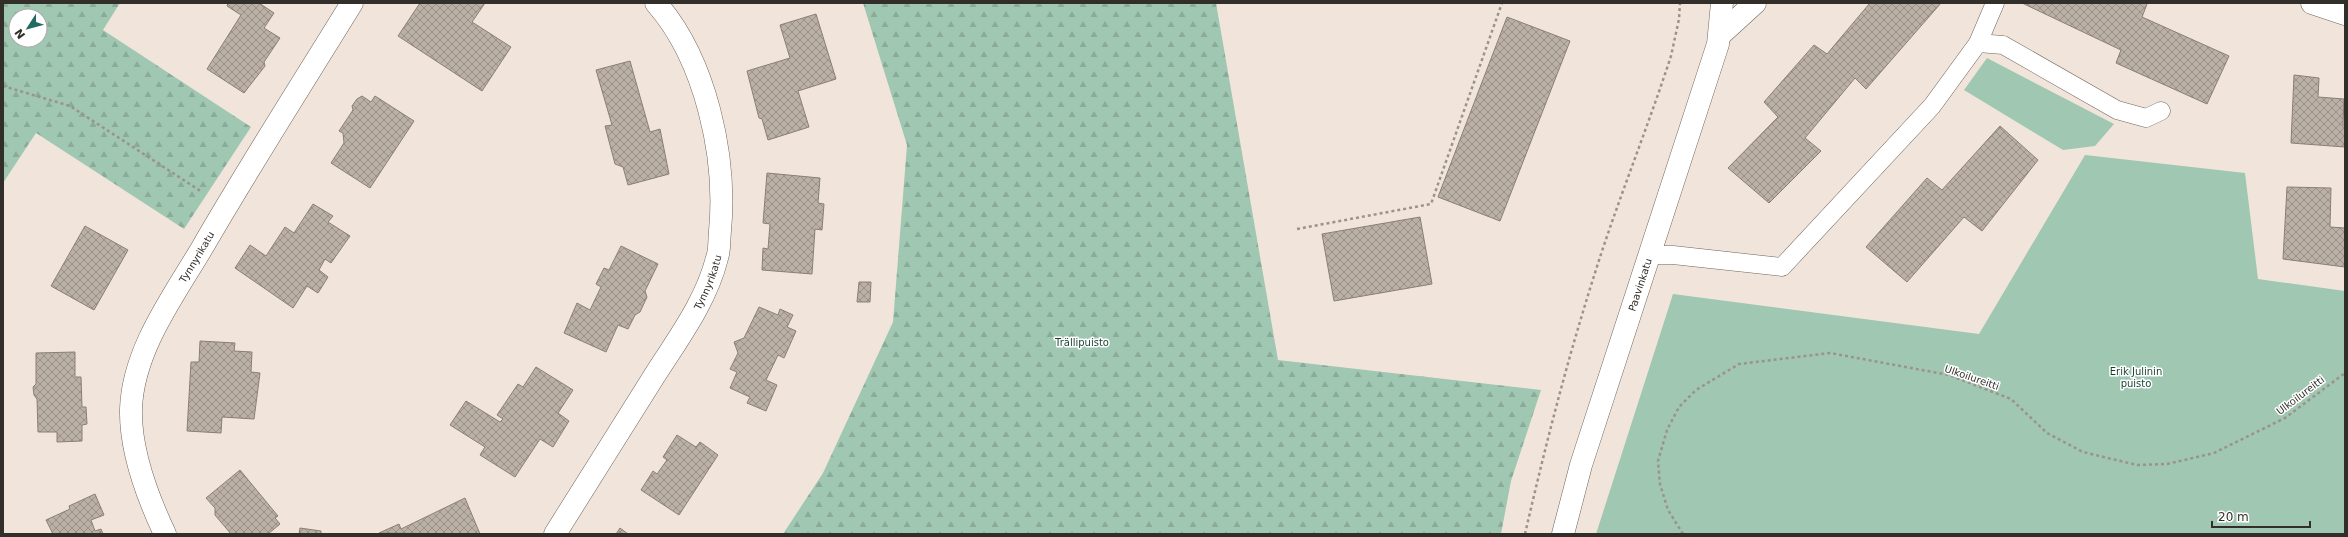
<svg xmlns="http://www.w3.org/2000/svg" width="2348" height="537" font-family="'DejaVu Sans',sans-serif">
<style>
.forest{fill:url(#forest-firs);fill-rule:evenodd}
.park{fill:#a0c7b2}
.building{fill:url(#building-cross-hatch);stroke:#8a7f76}
.lines{fill:none;stroke-linecap:round;stroke-linejoin:round}
.service-casing{stroke:#6e645b;stroke-width:19}
.minor-casing{stroke:#6e645b;stroke-width:23}
.path{stroke:#9b938b;stroke-width:2.5;stroke-dasharray:3 3;stroke-linecap:butt}
.service{stroke:#fff;stroke-width:18}
.minor{stroke:#fff;stroke-width:22}
.labels{text-anchor:middle;stroke-width:3;stroke-linejoin:round;paint-order:stroke}
.street-label{font-size:10px;fill:#322e2a;stroke:#fff}
.park-label{font-size:10px;fill:#153f2d;stroke:#fff}
</style>
<defs>
<pattern id="forest-firs" width="22" height="20" patternUnits="userSpaceOnUse"><rect width="22" height="20" fill="#a0c7b2"/><path d="M5 1l3.5 6h-7zM16 11l3.5 6h-7z" fill="#8aab99"/></pattern>
<pattern id="building-cross-hatch" width="8" height="8" patternUnits="userSpaceOnUse"><rect width="8" height="8" fill="#bbb0a6"/><path d="M0 0l8 8M0 8l8-8" fill="none" stroke="#999087"/></pattern>
</defs>
<rect width="100%" height="100%" fill="#f1e5db"/>
<g class="forest">
<path d="M3,3H120L103,30L251,127L184,229L36,133L3,183ZM16,16H40V40H16Z"/>
<path d="M863,3H1216L1278,360L1541,390L1511,481L1501,534H783L823,473L893,322L907,145Z"/>
</g>
<g class="park">
<path d="M1987,58L2114,124L2095,146L2063,150L1964,90Z"/>
<path d="M2085,155L2245,173L2258,279L2345,291V534H1596L1673,294L1979,334Z"/>
</g>
<g class="building">
<path d="M228,3H259L274,13L264,28L280,38L264,62L265,66L244,93L207,69L241,15L227,6Z"/>
<path d="M420,3H485L472,22L511,47L482,91L398,36Z"/>
<path d="M1870,3H1941L1866,89L1855,78L1805,138L1821,151L1769,203L1728,168L1778,117L1764,102L1814,45L1827,54Z"/>
<path d="M2022,3H2145L2147,4L2142,17L2229,56L2207,104L2116,63L2121,50Z"/>
<path d="M816,14L836,79L798,91L809,127L768,140L762,119L759,118L747,71L790,58L780,25Z"/>
<path d="M1507,17L1570,41L1500,221L1438,197Z"/>
<path d="M630,61L650,132L660,129L669,174L628,185L623,167L615,164L605,126L612,125L596,70Z"/>
<path d="M2294,75L2319,78L2318,97L2344,99L2343,125H2345V147L2291,143Z"/>
<path d="M362,96L371,102L375,96L414,121L370,188L331,163L344,143L343,133L339,131L353,110L352,106L357,99Z"/>
<path d="M2000,126L2038,160L1982,231L1964,217L1907,282L1866,247L1927,178L1942,190Z"/>
<path d="M767,173L820,178L818,203L824,204L822,230L815,229L812,274L762,270L763,248L768,249L770,224L763,223Z"/>
<path d="M2287,187L2331,188L2330,227L2345,228V267L2283,259Z"/>
<path d="M313,204L333,216L328,222L350,236L331,263L325,259L319,270L328,277L318,293L307,286L293,308L235,268L250,245L266,256L285,227L294,233Z"/>
<path d="M1420,217L1432,284L1334,301L1322,234Z"/>
<path d="M85,226L128,250L94,310L51,286Z"/>
<path d="M621,246L658,264L645,291L647,297L640,312L635,315L628,329L618,325L606,352L564,333L577,303L590,310L601,287L596,284L604,268L609,270Z"/>
<path d="M859,282H871L870,302H857Z"/>
<path d="M759,307L778,315L780,309L793,315L787,327L796,331L784,358L778,355L766,380L777,385L766,411L747,403L750,397L730,388L737,372L730,369L738,353L734,342L744,338Z"/>
<path d="M200,341L235,343L234,351L252,352L251,372L260,373L254,419L222,417L221,433L187,431L191,362H199Z"/>
<path d="M75,352V377H81L82,407H86L87,424L82,425V441L57,442V432H38L37,399L34,395L33,387L36,384V353Z"/>
<path d="M536,367L573,390L558,413L569,421L553,447L540,439L515,477L480,455L485,447L450,425L466,401L500,422L503,419L497,415L518,384L523,387Z"/>
<path d="M677,435L696,447L700,442L718,455L679,515L641,490L653,471L657,474L667,460L663,457Z"/>
<path d="M240,470L278,516L275,518L280,524L268,534H231L215,515V508L206,498Z"/>
<path d="M95,494L104,515L91,520L95,531L101,529L103,534H53L46,520L70,509L69,506Z"/>
<path d="M465,498L480,534L379,533L399,524L401,529Z"/>
<path d="M300,528L321,531V534H299Z"/>
<path d="M620,528L628,534H616Z"/>
</g>
<g class="lines">
<g class="service-casing">
<g id="service">
<path d="M1978,43L2003,45L2117,110L2146,118L2161,111"/>
<path d="M1649,255H1673L1782,267L1932,106L1978,43L1995,3"/>
</g>
</g>
<g class="minor-casing">
<g id="minor">
<path d="M2312,3L2345,14"/>
<path d="M1720,35L1755,3"/>
<path id="s1" d="M165,534C148,498 130,450 131,409C133,350 173,297 202,248C250,165 302,84 352,3"/>
<path id="s2" d="M555,534C588,482 620,430 653,378C677,340 706,302 717,258C720,250 719,240 720,231C727,157 706,60 656,3"/>
<path id="s3" d="M1563,534L1581,465L1718,44L1722,3"/>
</g>
</g>
<g class="path">
<path d="M3,86L70,106L202,192"/>
<path d="M1297,229L1431,204L1502,3"/>
<path d="M1525,534C1545,447 1567,361 1594,276C1617,202 1647,130 1671,56L1679,19L1680,3"/>
<path d="M1683,534L1668,510L1660,484L1658,461L1667,430L1679,407L1696,390L1739,364L1830,353L1949,375L2011,399L2047,433L2083,452L2137,465L2167,464L2214,453L2285,418L2345,373"/>
</g>
<use href="#service" class="service"/>
<use href="#minor" class="minor"/>
</g>
<g class="labels">
<g class="street-label">
<text dy="4" stroke="none"><textPath href="#s1" startOffset="298">Tynnyrikatu</textPath></text>
<text dy="4" stroke="none"><textPath href="#s2" startOffset="295">Tynnyrikatu</textPath></text>
<text dy="4" stroke="none"><textPath href="#s3" startOffset="261">Paavinkatu</textPath></text>
<text transform="translate(1972 377) rotate(19)" y="4">Ulkoilureitti</text>
<text transform="translate(2300 395) rotate(-37)" y="4">Ulkoilureitti</text>
</g>
<g class="park-label">
<text x="1082" y="346">Trällipuisto</text>
<text x="2136" y="375">Erik Julinin<tspan x="2136" dy="12">puisto</tspan></text>
</g>
</g>
<rect width="2348" height="537" fill="none" stroke="#322e2a" stroke-width="8"/>
<g transform="translate(28 28) rotate(234)"><circle r="19" fill="#ffffff" stroke="#adabaa"/>
<path d="M0-3L7 15L0 10L-7 15Z" fill="#236a60"/>
<text y="-6" font-size="11" font-weight="bold" text-anchor="middle" fill="#322e2a">N</text>
</g>
<path d="M2212 521v6h98v-6" fill="none" stroke="#322e2a" stroke-width="2"/>
<text x="2218" y="521" font-size="12" fill="#322e2a" stroke="#ffffff" stroke-width="3" paint-order="stroke">20 m</text>
</svg>
